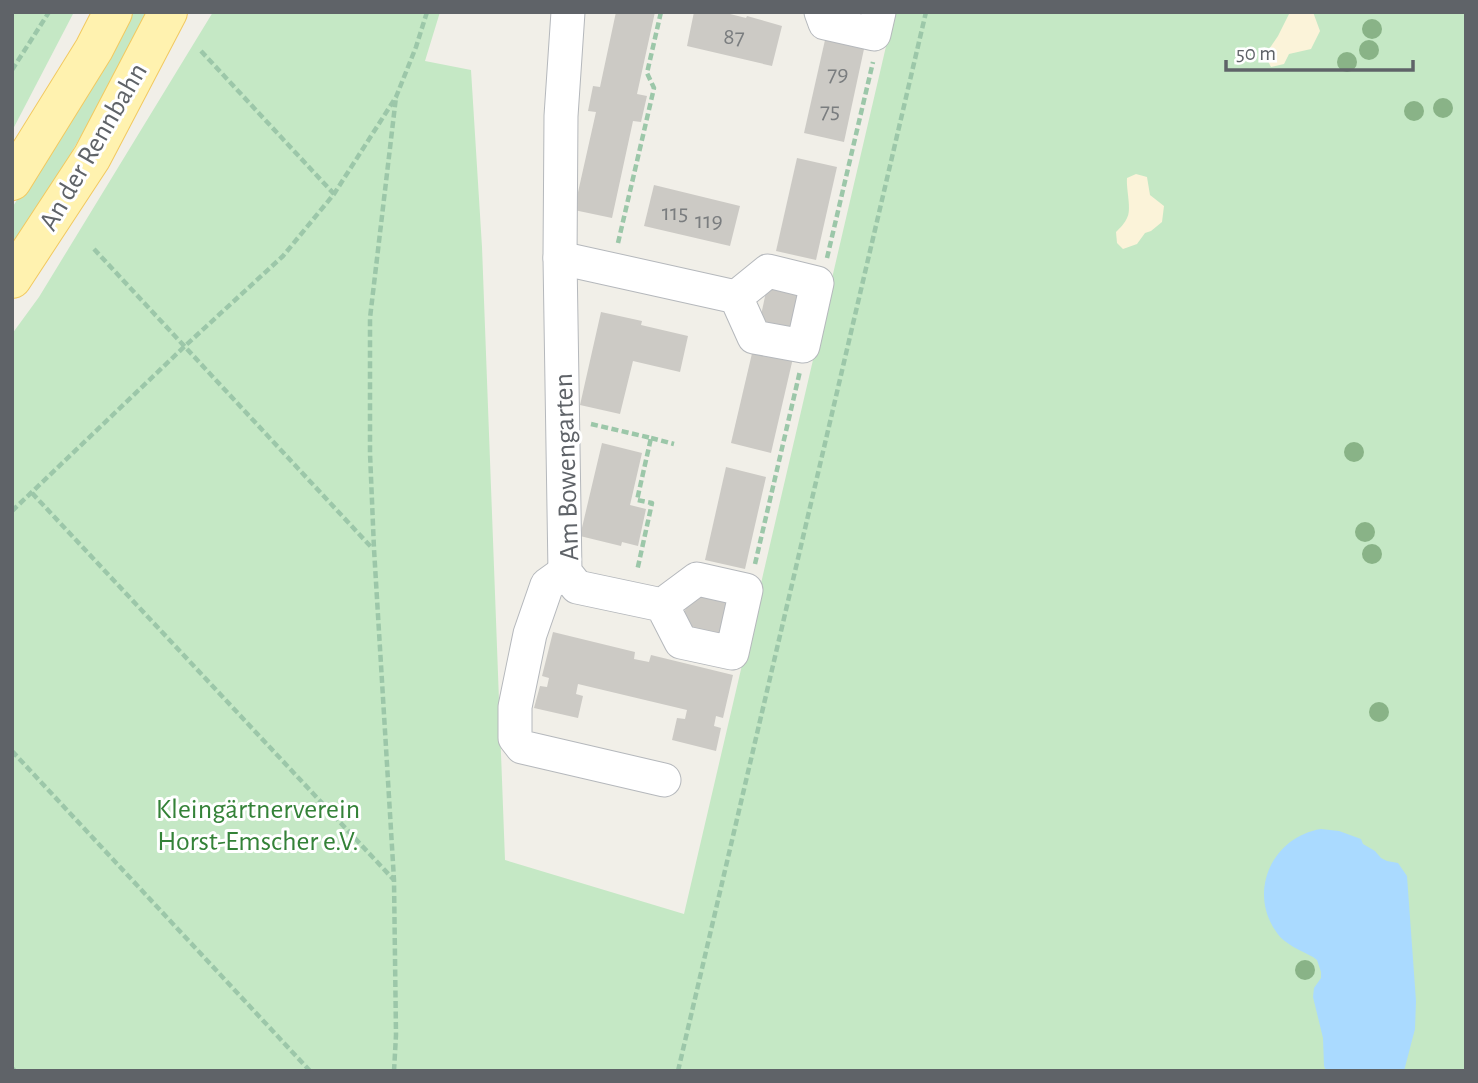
<svg xmlns="http://www.w3.org/2000/svg" width="1478" height="1083" font-family="'Alegreya Sans',sans-serif">
<style>
.green{fill:#c5e8c5}
.sand{fill:#fbf3d9}
.water{fill:#aadaff}
.building{fill:#cccac5}
.lines{fill:none;stroke-linecap:round;stroke-linejoin:round}
.minor-casing{stroke:#b5b8bc;stroke-width:35}
.major-casing{stroke:#f2c960;stroke-width:40}
.path{stroke:#9cc7a9;stroke-width:4.5;stroke-dasharray:7 3.5;stroke-linecap:butt}
.minor{stroke:#fff;stroke-width:33}
.major{stroke:#fff2af;stroke-width:38}
.tree{fill:#89b387}
.labels{text-anchor:middle;stroke-width:6;stroke-linejoin:round;paint-order:stroke}
.number-label{font-size:24px;fill:#7a7d7f}
.street-label{font-size:28px;fill:#5f6368;stroke:#fff}
.park-label{font-size:28px;fill:#348238;stroke:#fff}
</style>
<rect width="100%" height="100%" fill="#f1efe8"/>
<g class="green">
<path d="M12,12H74L12,131Z"/>
<path d="M130,12H152L59,174L12,249V208Z"/>
<path d="M213,12H440L425,61L471,70L482,247L505,860L684,914L894,12H1466V1071H12V334L39,297Z"/>
</g>
<g class="sand">
<path d="M1295,12H1313L1320,31L1311,49L1289,54L1284,64L1271,67L1265,55L1278,36L1289,14Z"/>
<path d="M1136,174L1147,177L1150,195L1164,206L1162,222L1151,231L1145,233L1137,244L1123,249L1117,243L1116,232C1120,228 1125,223 1127,218C1132,210 1126,189 1127,178Z"/>
</g>
<path class="water" d="M1321,829L1339,831L1361,839L1363,844L1375,851L1381,858L1387,861L1398,863L1407,876L1416,1001L1415,1029L1404,1071H1326L1324,1066L1323,1038L1313,997L1314,988L1321,978V972L1317,960L1313,957C1302,951 1284,944 1277,933C1247,892 1272,837 1321,829Z"/>
<g class="building">
<path d="M616,12H655L637,94L647,96L641,122L633,121L612,218L574,210L596,112L588,111L593,86L600,87Z"/>
<path d="M694,12H730V14L746,18L747,16L782,26L772,66L687,46Z"/>
<path d="M825,40L864,49L844,142L804,133Z"/>
<path d="M797,158L837,167L816,260L776,251Z"/>
<path d="M654,185L740,206L730,246L644,226Z"/>
<path d="M768,282L801,289L793,332L759,325Z"/>
<path d="M601,312L642,321L641,325L688,336L680,372L633,361L620,414L580,405Z"/>
<path d="M753,349L793,358L771,453L731,443Z"/>
<path d="M602,443L642,453L630,505L646,509L638,546L622,542L621,546L580,536Z"/>
<path d="M726,467L766,477L745,569L705,560Z"/>
<path d="M694,590L730,598L721,636L686,627L683,619L688,598Z"/>
<path d="M553,632L635,652L634,659L649,662L651,655L733,675L723,718L716,716L714,726L721,728L716,751L672,740L677,718L685,719L687,710L578,684L576,694L583,696L578,718L534,708L540,686L547,687L549,678L542,676Z"/>
</g>
<g class="lines">
<g class="minor-casing">
<g id="minor">
<path d="M568,12L561,116L560,258L565,572L577,587L662,605L681,642L732,653L746,590L697,579L662,605"/>
<path d="M821,12L825,23L874,34L879,12"/>
<path d="M560,258L736,297L754,337L803,346L817,283L768,271L736,297"/>
<path d="M565,572L547,585L530,634L515,707V738L522,747L664,780"/>
</g>
</g>
<g class="major-casing">
<g id="major">
<path d="M12,181L94,49L113,12"/>
<path d="M12,279L92,157L168,12"/>
</g>
</g>
<g class="path">
<path d="M201,51L334,194"/>
<path d="M12,70L49,12"/>
<path d="M618,243L654,88L647,73L661,12"/>
<path d="M94,249L372,548"/>
<path d="M827,258L873,62"/>
<path d="M591,424L651,438L637,500L652,503L637,571"/>
<path d="M651,438L674,444"/>
<path d="M32,493L394,880"/>
<path d="M12,511L185,346L283,256L334,194L396,97L416,47L427,12"/>
<path d="M755,564L800,371"/>
<path d="M12,751L310,1071"/>
<path d="M12,1068L15,1071"/>
<path d="M394,1071L396,1035L394,880L374,549L370,453V318L396,97"/>
<path d="M678,1071L926,12"/>
</g>
<use href="#minor" class="minor"/>
<use href="#major" class="major"/>
</g>
<g class="tree">
<circle cx="1372" cy="29" r="10"/>
<circle cx="1369" cy="50" r="10"/>
<circle cx="1347" cy="62" r="10"/>
<circle cx="1443" cy="108" r="10"/>
<circle cx="1414" cy="111" r="10"/>
<circle cx="1354" cy="452" r="10"/>
<circle cx="1365" cy="532" r="10"/>
<circle cx="1372" cy="554" r="10"/>
<circle cx="1379" cy="712" r="10"/>
<circle cx="1305" cy="970" r="10"/>
</g>
<g class="labels">
<g class="number-label">
<text x="734" y="44">87</text>
<text x="838" y="81">79</text>
<text x="830" y="118">75</text>
<text x="675" y="220">115</text>
<text x="709" y="228">119</text>
</g>
<g class="street-label">
<text transform="translate(92 146) rotate(-60)" y="10">An der Rennbahn</text>
<text transform="translate(565 467) rotate(-92)" y="10">Am Bowengarten</text>
</g>
<g class="park-label">
<text x="258" y="818">Kleingärtnerverein<tspan x="258" dy="32">Horst-Emscher e.V.</tspan></text>
</g>
</g>
<rect width="1478" height="1083" fill="none" stroke="#5f6368" stroke-width="28"/>
<path d="M1226 60v10h187v-10" fill="none" stroke="#5f6368" stroke-width="3.5"/>
<text x="1236" y="60" font-size="21" fill="#5f6368" stroke="#ffffff" stroke-width="5" paint-order="stroke">50 m</text>
</svg>
